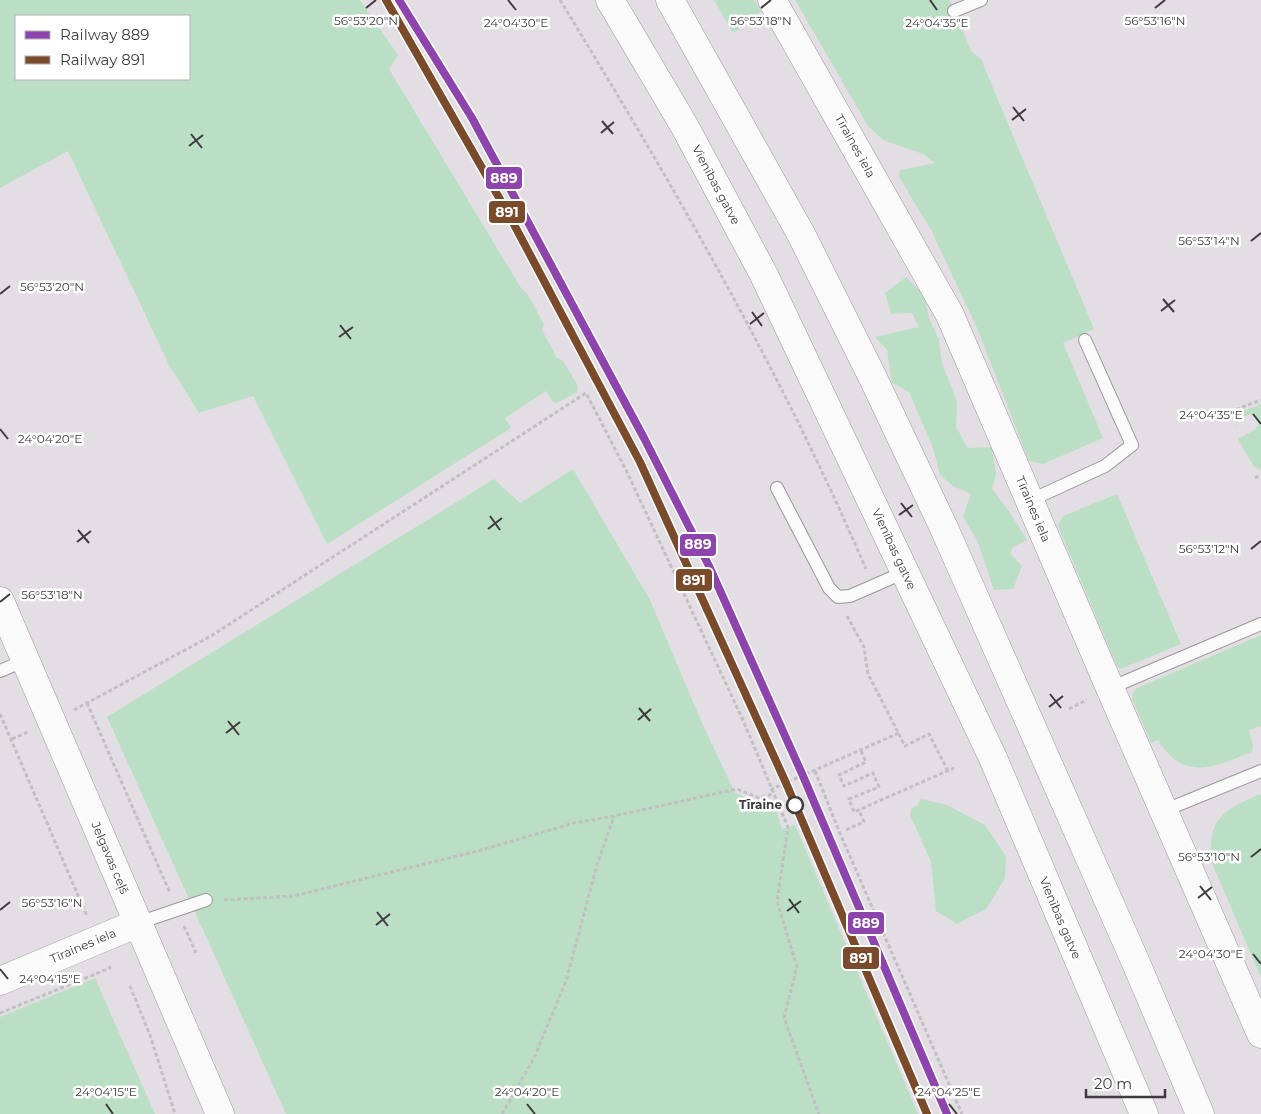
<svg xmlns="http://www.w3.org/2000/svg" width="1261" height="1114" font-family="Montserrat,sans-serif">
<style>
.green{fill:#bbdfc5;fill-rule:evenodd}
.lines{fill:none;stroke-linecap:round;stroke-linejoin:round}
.lane-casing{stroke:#9a969a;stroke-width:14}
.secondary-casing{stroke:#9a969a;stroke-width:29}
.highway-casing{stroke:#9a969a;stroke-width:29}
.path{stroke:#c1bfc1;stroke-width:3;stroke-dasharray:4 2.5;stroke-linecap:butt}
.lane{stroke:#fbfafb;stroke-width:12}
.secondary{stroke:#fbfafb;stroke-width:28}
.highway{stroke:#fbfafb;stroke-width:28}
.rail-1-casing{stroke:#fff;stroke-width:11}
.rail-2-casing{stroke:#fff;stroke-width:11}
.rail-1{stroke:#8e44ad;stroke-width:8}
.rail-2{stroke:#7a4b2a;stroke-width:8}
.ticks{fill:none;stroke:#3e3a3e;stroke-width:2}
.stop-dot{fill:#fff;stroke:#3e3a3e;stroke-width:2.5}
.labels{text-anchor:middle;stroke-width:5;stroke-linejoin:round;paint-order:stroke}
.street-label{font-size:12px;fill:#3e3a3e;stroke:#fff}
.stop-label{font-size:12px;font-weight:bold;fill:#3e3a3e;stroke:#fff;text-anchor:end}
.ticks-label{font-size:12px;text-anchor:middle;fill:#3e3a3e;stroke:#fff;stroke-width:5;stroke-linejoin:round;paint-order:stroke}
.line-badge{stroke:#fff;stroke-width:2}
.badge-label{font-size:14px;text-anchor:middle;font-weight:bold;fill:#fff}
</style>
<rect width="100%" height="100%" fill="#e3dee3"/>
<g class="green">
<path d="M0,0H360L398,55L389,69L521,288L528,295L544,324L542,330L557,358L563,361L578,386L577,392L557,403L553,402L546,391L505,418L511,428L327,544L253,396L199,413L169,365L68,151L0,188ZM16,16H189V79H16Z"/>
<path d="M714,0H754L761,12L733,33Z"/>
<path d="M795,0H949L972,52L981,59L1094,329L1063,343L1103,438L1043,464L1029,461L978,330L931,230L899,177L900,170L935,163L923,154L883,140L868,126Z"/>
<path d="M906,277L924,295L929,318L939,340L942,363L957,402L956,427L968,448L992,447L996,475L992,489L1009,511L1027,540L1013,547L1010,553L1022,566L1013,589L994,590L977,540L963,517L971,494L953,486L940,475L933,448L909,392L892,383L887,350L875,337L919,327L912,313L891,314L885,293Z"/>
<path d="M1261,404V470L1254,467L1238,439L1256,429L1258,423L1255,417L1251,414L1238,419L1235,427L1236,414Z"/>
<path d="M573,469L650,600L702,723L735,793L762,804L773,800L782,829L795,825L918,1114H286L107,717L494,479L520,503Z"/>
<path d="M1117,494L1181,644L1121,669L1117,666L1058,526L1063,516Z"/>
<path d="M1261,635V726L1249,730L1253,746L1252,752C1215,767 1184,782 1158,740L1151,743L1132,698L1133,692L1137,688Z"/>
<path d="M1261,794V978L1212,863C1206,819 1224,809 1261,794Z"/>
<path d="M921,799L947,805L985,825L1006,856L1005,878L986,909L957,924L936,911L931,862L910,815L911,809L917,806Z"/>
<path d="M95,978L155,1114H0V1017Z"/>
</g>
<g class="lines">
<g class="lane-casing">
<g id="lane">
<path d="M954,11L981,0"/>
<path d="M777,488L829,588L838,597L850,596L905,572"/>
<path d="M1029,501L1105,466L1132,445L1085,340"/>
<path d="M0,671L26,660"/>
<path d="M1110,688L1261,624"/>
<path d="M1163,811L1261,771"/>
<path d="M138,923L206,900"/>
</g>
</g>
<g class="secondary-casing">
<g id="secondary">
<path d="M772,0L950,315L1110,688L1261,1034"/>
<path d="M0,601L220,1114"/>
<path d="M0,981L138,923"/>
</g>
</g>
<g class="highway-casing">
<g id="highway">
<path d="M610,0L685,127L764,275L993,758L1144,1114"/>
<path d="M670,0L801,234L873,378L944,528L1136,963L1200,1114"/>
</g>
</g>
<g class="path">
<path d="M560,0C672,183 781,371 866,569"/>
<path d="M1230,412L1261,400"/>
<path d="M1255,478L1261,475"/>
<path d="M847,616L864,647L868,674L905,746L929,734L948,771"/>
<path d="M87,703L170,893"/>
<path d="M1069,709L1087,700"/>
<path d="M74,710L211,636L586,393L626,470L742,718L788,827L777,901L797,967L784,1018L819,1114"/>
<path d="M0,714L87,916"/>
<path d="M12,739L28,732"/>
<path d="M861,751L866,762L839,775L844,786L873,773L879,787L849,799L854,812L954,768"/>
<path d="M815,771L839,831L962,1114"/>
<path d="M846,830L864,822L859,810"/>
<path d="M224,900L293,896L478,851L574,823L614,816L737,789L759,798L770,795L772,789L899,733"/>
<path d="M184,926L196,953"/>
<path d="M130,986L150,1035L175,1114"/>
<path d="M0,1013L110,968L109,965"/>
<path d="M502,1114L534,1058L566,981L597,865L614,816"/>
</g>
<use href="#lane" class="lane"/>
<use href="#secondary" class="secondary"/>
<use href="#highway" class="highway"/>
<g class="rail-1-casing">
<path id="rail-1" d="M399,0L472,118L644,438L709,566L803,776L947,1114"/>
</g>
<g class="rail-2-casing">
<path id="rail-2" d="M386,0L509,215L640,462L786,783L927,1114"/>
</g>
<use href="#rail-1" class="rail-1"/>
<use href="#rail-2" class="rail-2"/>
</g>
<path class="ticks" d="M508,0L516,10M930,0L937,10M366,8L376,0M761,8L771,0M1155,8L1165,0M1013,107L1024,121M1012,120L1026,109M602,121L613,134M601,133L614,122M191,134L202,148M189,146L203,135M1251,241L1261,233M0,294L10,286M1163,299L1174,312M1161,311L1175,300M752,312L762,326M750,324L764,313M340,325L351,339M339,337L353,327M1253,414L1261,424M0,429L8,439M901,503L912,517M899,515L913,505M490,516L500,530M488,529L502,518M78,530L89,543M77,542L91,531M1251,549L1261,541M0,602L10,594M1050,694L1061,708M1049,707L1063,696M639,708L650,721M638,720L651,709M228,721L239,735M226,733L240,722M1251,857L1261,849M1200,886L1211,900M1198,898L1212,887M789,899L799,913M0,910L10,902M787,911L801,901M377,912L388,926M376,925L390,914M1253,954L1261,964M0,969L8,979M106,1104L113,1114M527,1104L535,1114M949,1104L957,1114"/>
<circle class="stop-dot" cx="795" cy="805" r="8"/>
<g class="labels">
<g class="street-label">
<text transform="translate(855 146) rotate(61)" y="4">Tīraines iela</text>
<text transform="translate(716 185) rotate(62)" y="4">Vienības gatve</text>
<text transform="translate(1033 509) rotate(67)" y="4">Tīraines iela</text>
<text transform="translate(894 549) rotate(65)" y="4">Vienības gatve</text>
<text transform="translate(110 858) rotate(67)" y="4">Jelgavas ceļš</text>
<text transform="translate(1060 918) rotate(67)" y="4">Vienības gatve</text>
<text transform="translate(83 946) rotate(-23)" y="4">Tīraines iela</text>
</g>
<g class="stop-label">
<text x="782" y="809">Tīraine</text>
</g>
</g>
<g class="ticks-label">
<text x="366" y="25">56°53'20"N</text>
<text x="761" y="25">56°53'18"N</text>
<text x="1155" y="25">56°53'16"N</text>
<text x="516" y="27">24°04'30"E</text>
<text x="937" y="27">24°04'35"E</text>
<text x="1209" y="245">56°53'14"N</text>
<text x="52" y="291">56°53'20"N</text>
<text x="1211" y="419">24°04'35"E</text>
<text x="50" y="443">24°04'20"E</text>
<text x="1209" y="553">56°53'12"N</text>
<text x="52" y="599">56°53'18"N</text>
<text x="1209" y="861">56°53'10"N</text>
<text x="52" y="907">56°53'16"N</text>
<text x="1211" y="958">24°04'30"E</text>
<text x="50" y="983">24°04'15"E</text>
<text x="106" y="1096">24°04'15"E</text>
<text x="527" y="1096">24°04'20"E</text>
<text x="949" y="1096">24°04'25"E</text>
</g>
<g class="line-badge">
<rect x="485" y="166" width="38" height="24" rx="5" fill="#8e44ad"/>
<rect x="488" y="200" width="38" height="24" rx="5" fill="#7a4b2a"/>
<rect x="679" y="533" width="38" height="24" rx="5" fill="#8e44ad"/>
<rect x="675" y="568" width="38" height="24" rx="5" fill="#7a4b2a"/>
<rect x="847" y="911" width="38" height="24" rx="5" fill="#8e44ad"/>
<rect x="842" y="946" width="38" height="24" rx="5" fill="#7a4b2a"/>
</g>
<g class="badge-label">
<text x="504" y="183">889</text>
<text x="507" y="217">891</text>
<text x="698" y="549">889</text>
<text x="694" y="585">891</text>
<text x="866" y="928">889</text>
<text x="861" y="963">891</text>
</g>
<rect x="15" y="15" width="175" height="65" fill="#ffffff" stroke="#b2b0b2"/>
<rect x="25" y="31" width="25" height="8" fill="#8e44ad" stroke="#b2b0b2"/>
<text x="60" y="40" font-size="15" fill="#3e3a3e">Railway 889</text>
<rect x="25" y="56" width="25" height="8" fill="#7a4b2a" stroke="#b2b0b2"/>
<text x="60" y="65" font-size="15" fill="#3e3a3e">Railway 891</text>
<path d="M1086 1089v8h79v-8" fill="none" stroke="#3e3a3e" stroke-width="2.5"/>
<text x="1094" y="1089" font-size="15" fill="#3e3a3e" stroke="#ffffff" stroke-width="4" paint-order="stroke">20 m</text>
</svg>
